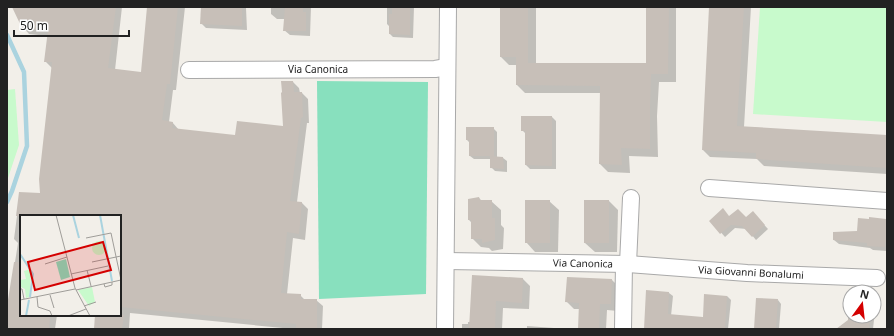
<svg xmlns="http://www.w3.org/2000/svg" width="894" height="336" font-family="'Noto Sans',sans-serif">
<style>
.park{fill:#c8facc}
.pitch{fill:#88e0be}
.shadow{fill:#0003}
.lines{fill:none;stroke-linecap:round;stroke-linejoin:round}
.stream{stroke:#aad3df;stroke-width:4.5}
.building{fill:#c7bfb8}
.minor-casing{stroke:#a9a9a9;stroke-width:18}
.minor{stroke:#fff;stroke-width:16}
.labels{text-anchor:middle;stroke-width:3.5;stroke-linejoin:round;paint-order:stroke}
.street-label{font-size:10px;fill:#222;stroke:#fff}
.inset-river{fill:none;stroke:#aad3df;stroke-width:2}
.inset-road{fill:none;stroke:#9f9d99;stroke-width:1}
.view{fill:#d40000;fill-opacity:0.15;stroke:#d40000;stroke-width:2}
.inset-edge{fill:none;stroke:#222;stroke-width:2}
</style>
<rect width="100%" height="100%" fill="#f2efe9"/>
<g class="park">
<path d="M760,7H887V122L753,114Z"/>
<path d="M15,89L19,145L7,181V90Z"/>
</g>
<path class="pitch" d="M317,81L428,82L426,294L319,299Z"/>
<g class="shadow">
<path d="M13,7H122L115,70L142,73L148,7H185L176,90H173L169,122H172L179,130L236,136L284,128L293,82L299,88L300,93H302L308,99L309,123H307L297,202L302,203L308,209L305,240L293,238L287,294L300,295L305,300H316L323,306L322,329H293L130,313L129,329H95L96,315H120V216H21V315H57L55,329H7V313L18,243L14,239L20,193L41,194L52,68L45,61L48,36L29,34L23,27Z"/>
<path d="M202,7H311L310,36L290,35L284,30L285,19H277L271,14V8H246L247,30L206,28L201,23Z"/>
<path d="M387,7H414L413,38L393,37L390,34V27L387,24Z"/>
<path d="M501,7H536V64H647V8L605,7H676V82H659L657,116L658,157L629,156L630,173L608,172L600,164L601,93H525L517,85V65H509L501,57Z"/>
<path d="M710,7H751L744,127L887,136V174L764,166L757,159L710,157L703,150Z"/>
<path d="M552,117L556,121V169H530L526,165V134L522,130Z"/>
<path d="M493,128L497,132V157L503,158L507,161V172L495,171L491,167V159H474L470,156V143L467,140Z"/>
<path d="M479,198L482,201H491L501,210V225L504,228L503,249L492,251L489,248L481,247L472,238V223L469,220Z"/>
<path d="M549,201L559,210L558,252H535L526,242Z"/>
<path d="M609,201L618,210L617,252H595L585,243Z"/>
<path d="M756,216L768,229L756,240L747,229L735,228L725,237L711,221L730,217L746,218Z"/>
<path d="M870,219L887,220V251L873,250L870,248L839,244L834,240L858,232L870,220Z"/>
<path d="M473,276L523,279L530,286L529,309L503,308L502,329H462V324H468V322H471Z"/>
<path d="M612,280L619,287L618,311L607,310L606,329H579L580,309H574L566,301Z"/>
<path d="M669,293L673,296L671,316L704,318L727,296L731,300L728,329H645Z"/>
<path d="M778,300L781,304L779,329H755Z"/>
<path d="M850,306V316H874V311H875L873,329H847L849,321Z"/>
<path d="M527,326L554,328L556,329H527Z"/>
</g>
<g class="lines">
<path class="stream" d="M7,35L24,72L27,146L12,191L7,202"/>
</g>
<g class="building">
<path d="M12,7H116L108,68L141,72L147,7H178L170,84H167L162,120L173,122L172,128L235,135L237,121L283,126L281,93L282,92L281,81H293L294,92H302L303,117L301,118L290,201L302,202L299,234L287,232L281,293L301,294V299H317V329H296V324L120,307V216H16L19,192L40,193L39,179L52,62H44L48,30L22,28Z"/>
<path d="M201,7H242V26L200,24Z"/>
<path d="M285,7H303V12H306V31H283Z"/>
<path d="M392,7H410V35L389,34V14H392Z"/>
<path d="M500,7H528V63H646V7H669L668,74H651L650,108V149L621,148L622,165L599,164L600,86L516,85V57H500Z"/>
<path d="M709,7H744L737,126L887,135V168L756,159V153L702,150Z"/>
<path d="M521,116H552V166L525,165V131H521Z"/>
<path d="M466,127H494V156H469V140H466Z"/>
<path d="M490,156L503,157L504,169L490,168Z"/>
<path d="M479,197L480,200H492V218H495V240L482,243V239H471V220H468V199Z"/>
<rect x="525" y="200" width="25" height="43"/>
<rect x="584" y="200" width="25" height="43"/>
<path d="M723,208L729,216L738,209L746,217L753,211L765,225L752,237L742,226L731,225L720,234L709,221Z"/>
<path d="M869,217L886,219V224H887V238H886L885,247L867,246V243L833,240V232L857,231L858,218L869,219Z"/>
<path d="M14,262H21V315H50L49,329H7V306Z"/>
<path d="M472,275L523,278L522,303L496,301L495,329H469Z"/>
<path d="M567,277L612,279L611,304H600L599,329H578L579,303L565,302Z"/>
<path d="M646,290L669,292L668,314L703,317L704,294L727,296L725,329H644Z"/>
<path d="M756,298L778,299L776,329H754Z"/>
<path d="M95,315H124L122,329H94Z"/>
<path d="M848,316H870L869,329H836L848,320Z"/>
</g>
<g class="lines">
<g class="minor-casing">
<g id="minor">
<path d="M189,70L435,69L447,67"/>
<path d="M709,188L887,201"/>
<path d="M446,261L628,264L747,273L877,278"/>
<path d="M628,264L631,198"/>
<path d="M445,329L448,7"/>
<path d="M623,329L624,264"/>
</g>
</g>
<use href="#minor" class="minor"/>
</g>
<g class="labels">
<g class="street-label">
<text x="318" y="73">Via Canonica</text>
<text transform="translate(583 263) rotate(1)" y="4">Via Canonica</text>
<text transform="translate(751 272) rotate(3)" y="4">Via Giovanni Bonalumi</text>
</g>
</g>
<g transform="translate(20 215)">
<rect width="101" height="101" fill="#f2efe9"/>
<path d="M72 33a7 7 0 1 1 14 0a7 7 0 1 1-14 0ZM11,54L10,75L9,82L6,83L5,74L1,72L0,65L6,64L4,56ZM72,72L75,87L69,91L58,75Z" fill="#c8facc"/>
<path d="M46,44L50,62L41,65L36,47Z" fill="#88e0be"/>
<path class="inset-river" d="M53,0L59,23M80,0L92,66M0,39L13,59L10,82M6,101L9,85"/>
<path class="inset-road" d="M36,0L55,73L70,101M66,23L91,18L101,65M72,47L101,41M25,49L47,42M67,55L71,71M51,59L88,51M84,69L85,72L92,70V67M0,74H2L4,84M56,75L101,65M30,80L34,93M17,82L18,92L30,96L32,101M0,85L55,74M64,91L76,87M48,101L66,94"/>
<path class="view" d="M83,27L91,55L15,75L8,47Z"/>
<rect width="101" height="101" class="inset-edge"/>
</g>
<rect width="894" height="336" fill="none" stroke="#222222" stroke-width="16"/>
<g transform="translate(862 304) rotate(15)"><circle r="19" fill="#ffffff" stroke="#a7a7a7"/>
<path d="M0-3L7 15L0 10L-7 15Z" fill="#d40000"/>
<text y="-6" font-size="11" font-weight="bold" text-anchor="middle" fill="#222222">N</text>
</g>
<path d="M14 30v6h115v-6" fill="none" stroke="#222222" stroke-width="2"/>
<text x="20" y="30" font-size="12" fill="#222222" stroke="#ffffff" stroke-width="3" paint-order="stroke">50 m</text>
</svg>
